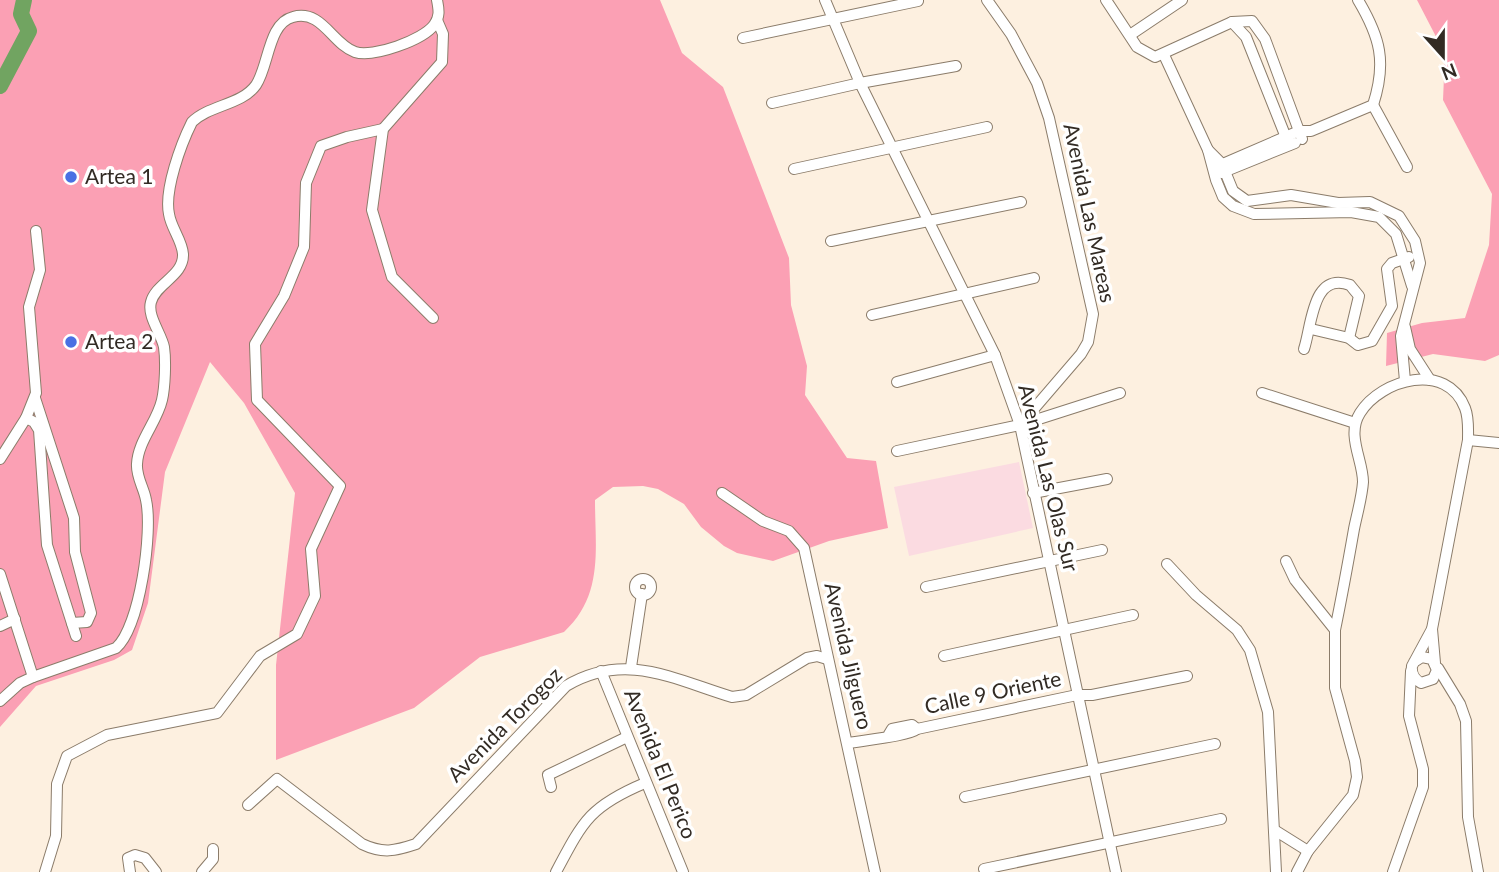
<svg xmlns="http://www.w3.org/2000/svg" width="1499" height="872" font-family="Lato,sans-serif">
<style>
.green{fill:#fbdbe1}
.forest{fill:#fba0b4}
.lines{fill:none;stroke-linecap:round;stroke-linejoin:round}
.river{stroke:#71a461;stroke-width:16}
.minor-casing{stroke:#8b7c6a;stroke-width:12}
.minor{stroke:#fff;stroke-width:10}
.poi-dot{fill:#4970e3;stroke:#fff;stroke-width:2.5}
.labels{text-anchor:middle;stroke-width:7;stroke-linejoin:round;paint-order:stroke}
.poi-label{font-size:21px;fill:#322b24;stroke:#fff;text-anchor:start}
.street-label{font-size:21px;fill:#322b24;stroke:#fff}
</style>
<rect width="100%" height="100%" fill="#fdf0e0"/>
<path class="green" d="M1019,462L1033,528L909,556L894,487Z"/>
<g class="forest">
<path d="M0,0H660L682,53L723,87L789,258L791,305L807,366L805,395L847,458L876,461L888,528L829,541L773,561L737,553L724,546L701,527L684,504L658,489L643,486L613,487L595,500C595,549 604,595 564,632L480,657L414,708L276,760V665L295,493L244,403L210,362L165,472L148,603L132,650L114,660L36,686L0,727Z"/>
<path d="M1417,0H1499V355L1485,361L1433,354L1386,366L1387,333L1422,323L1465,318L1489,245L1492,194L1443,100L1445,54Z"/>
</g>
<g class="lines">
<path class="river" d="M0,86L29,31L21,14L24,0"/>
<g class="minor-casing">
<g id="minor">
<path d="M825,0L860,83L995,355L1020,425L1116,872"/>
<path d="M987,0L1011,34L1037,83L1049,118L1093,314L1088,342L1081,354L1020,425"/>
<path d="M1106,0L1137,47L1155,57L1232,22L1252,21L1265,39L1302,139"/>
<path d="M1232,22L1246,37L1289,145"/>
<path d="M1130,35L1182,0"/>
<path d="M743,38L918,1"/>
<path d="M1164,55L1208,150L1216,180L1223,197L1233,206L1254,214L1351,212L1379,217L1396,234L1412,286"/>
<path d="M772,103L860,83L956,66"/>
<path d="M1373,105L1407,167"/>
<path d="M1208,150L1222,164L1233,191L1247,201L1291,195L1338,203L1370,202L1399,216L1415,241L1420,263L1401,336L1405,381"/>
<path d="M1218,166L1299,131H1311L1373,105C1387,62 1380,37 1358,0"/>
<path d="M794,169L987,127"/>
<path d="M1221,173L1295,143"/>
<path d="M831,241L1021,202"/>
<path d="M872,315L1034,278"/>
<path d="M433,318L392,277L372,210L383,129L442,62L443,34L437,20"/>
<path d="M1405,327L1410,349L1430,380"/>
<path d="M1311,329L1349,338L1358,345L1372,341L1392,306L1387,269L1392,263L1409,257"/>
<path d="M1304,349C1312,325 1312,271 1350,285L1359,296L1349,338"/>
<path d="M897,382L995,355"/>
<path d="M1262,393L1355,423"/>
<path d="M35,398L74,518L75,552L91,613L87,622L72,623"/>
<path d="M26,418L34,422L39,430L47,545L76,636"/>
<path d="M1468,440L1499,443"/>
<path d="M897,451L1020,425L1120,393"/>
<path d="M0,459L26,418L36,393L29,307L40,270L36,231"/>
<path d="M722,493L763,521L789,531L804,548L875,872"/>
<path d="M1033,493L1107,479"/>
<path d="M1286,561L1295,580L1335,630"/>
<path d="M1167,564L1196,595L1237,630L1250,650L1268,712L1276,872"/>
<path d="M0,574L33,677"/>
<circle cx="643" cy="587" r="8"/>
<path d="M926,587L1102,550"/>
<path d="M0,626L15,619"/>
<path d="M1432,629L1435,663"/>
<path d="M944,656L1133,615"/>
<path d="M631,667L642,594"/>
<path d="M1438,668L1460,704L1466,721L1468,817L1478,872"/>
<path d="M601,671L683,872"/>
<path d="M0,701L20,683L33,677L116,648C140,627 153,531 146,500C144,488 136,477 137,464C138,441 157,422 162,400C165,387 166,361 164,347C161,333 147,316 151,302C156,283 184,276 183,254C182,240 171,228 169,214C164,190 181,144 192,122C209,105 242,105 256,85C269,66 268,23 293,17C322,9 332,44 355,52C373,58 423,40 434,25C440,17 439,10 437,0"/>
<path d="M889,734L892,729L912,725L917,729"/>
<path d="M849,743C864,740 909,736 917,729L1077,695H1092L1187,676"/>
<path d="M551,787L548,775L627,737"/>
<path d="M965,797L1215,744"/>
<path d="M248,805L277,779L362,844C383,854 395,851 416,844L566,686C625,651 673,679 732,697L746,695L807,658L817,656L827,659"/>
<path d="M1276,831L1308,851"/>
<path d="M984,869L1221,819"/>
<path d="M45,872L56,836L57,784L67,756L107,735L217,713L260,656L297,634L315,596L311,549L340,486L257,400L255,344L284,296L304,247L306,183L321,146L347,137L383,129"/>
<path d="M130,872L128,858L135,855L145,858L156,872"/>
<path d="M202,872L213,859V849"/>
<path d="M556,872C583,821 590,806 645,783"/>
<path d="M1297,872L1308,851L1353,795L1357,777L1355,761L1335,688V630C1342,596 1348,563 1354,529C1357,514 1362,497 1363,482C1363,460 1346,435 1360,413C1381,379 1447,361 1465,408C1469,418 1468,430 1468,440L1432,629L1412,666C1411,674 1414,679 1421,683L1433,679L1437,670L1432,659L1422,657L1414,662"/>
<path d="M1393,872L1423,787V769L1409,716L1411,671"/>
</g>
</g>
<use href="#minor" class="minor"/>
</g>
<g class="poi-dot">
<circle cx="71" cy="177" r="7"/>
<circle cx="71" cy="342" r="7"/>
</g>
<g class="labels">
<g class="poi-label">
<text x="85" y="184">Artea 1</text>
<text x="85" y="349">Artea 2</text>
</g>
<g class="street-label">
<text transform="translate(1089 213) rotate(78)" y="7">Avenida Las Mareas</text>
<text transform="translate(1048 478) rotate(76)" y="7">Avenida Las Olas Sur</text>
<text transform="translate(848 656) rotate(77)" y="7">Avenida Jilguero</text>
<text transform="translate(993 693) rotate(-12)" y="7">Calle 9 Oriente</text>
<text transform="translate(505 725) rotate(-45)" y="7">Avenida Torogoz</text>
<text transform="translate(660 764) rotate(68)" y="7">Avenida El Perico</text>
</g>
</g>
<g transform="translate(1443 56) rotate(159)" stroke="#ffffff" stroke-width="5" paint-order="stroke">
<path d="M0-5L12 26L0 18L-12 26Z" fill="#322b24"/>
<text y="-10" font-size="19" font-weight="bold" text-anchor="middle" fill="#322b24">N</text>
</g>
</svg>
